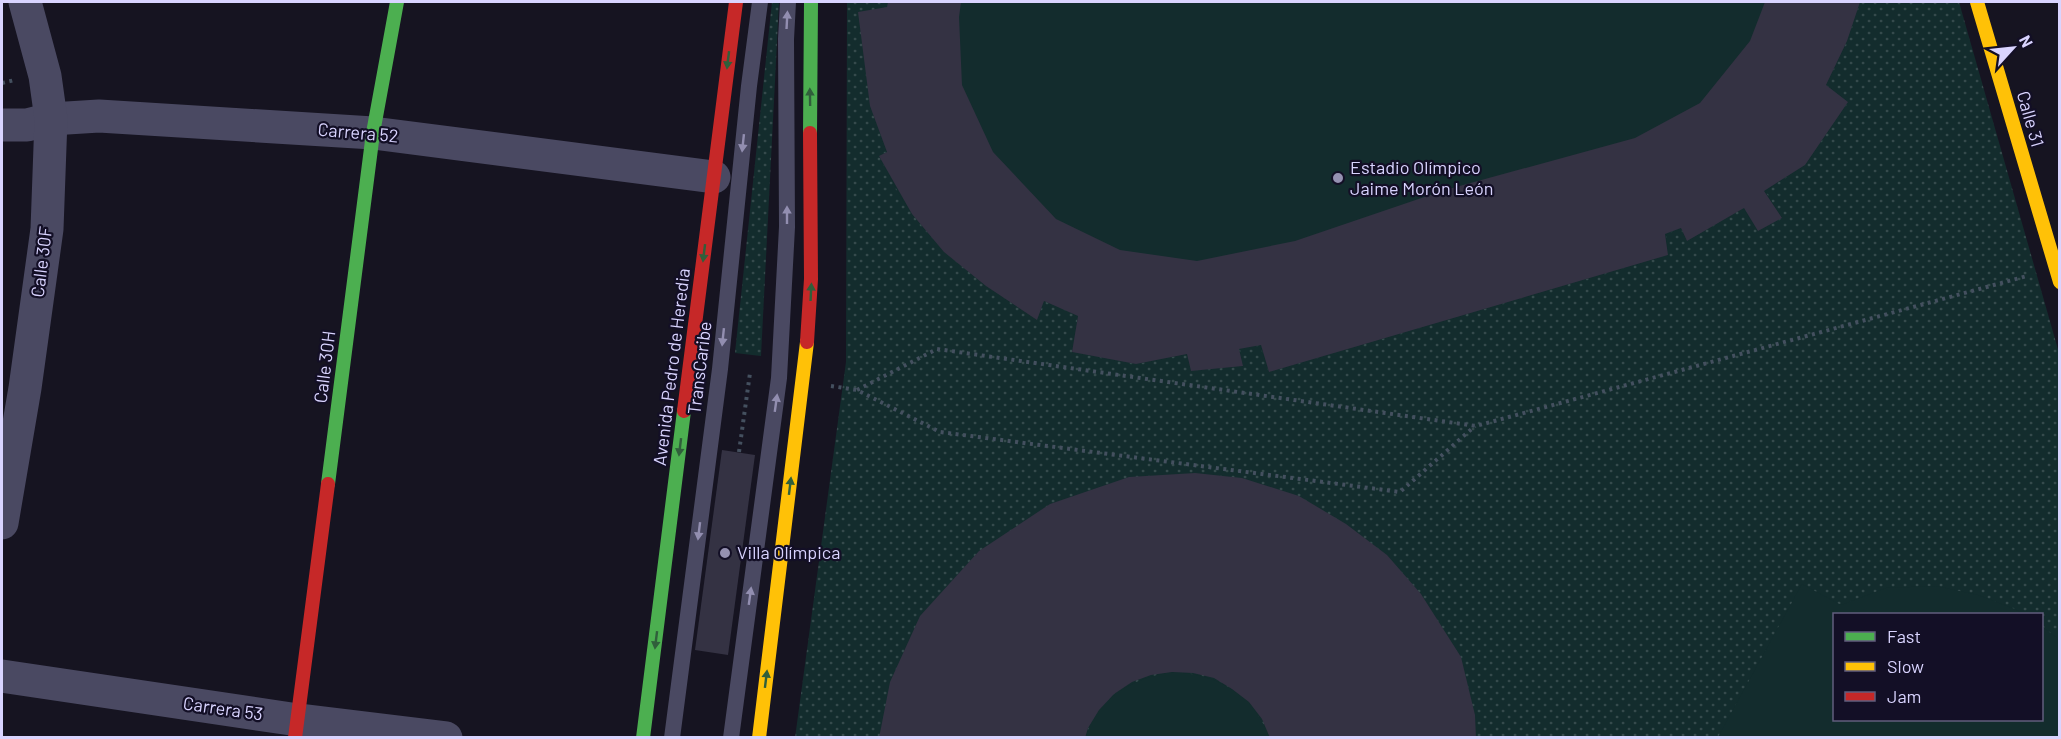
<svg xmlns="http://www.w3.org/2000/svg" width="2061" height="739" font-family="Barlow,sans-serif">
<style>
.green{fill:url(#green-dots);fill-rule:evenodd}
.pitch{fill:#132c2d}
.building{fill:#343243}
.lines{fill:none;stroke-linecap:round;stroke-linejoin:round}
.path{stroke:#44505f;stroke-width:4;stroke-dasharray:3 4.5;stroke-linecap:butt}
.lane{stroke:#4a4962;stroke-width:16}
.street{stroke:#4a4962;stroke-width:33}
.fast{stroke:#4caf50;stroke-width:14}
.slow{stroke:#ffc107;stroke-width:14}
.jam{stroke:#c62828;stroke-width:14}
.oneway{fill:#928eb0}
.oneway2{fill:#305f3b}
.poi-dot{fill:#9591b1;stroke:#130f26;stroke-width:2}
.labels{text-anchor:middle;stroke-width:4.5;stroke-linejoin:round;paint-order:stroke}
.street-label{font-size:18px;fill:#d9d4ff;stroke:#130f26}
.poi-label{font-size:18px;fill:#d9d4ff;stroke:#130f26;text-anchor:start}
</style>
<defs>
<pattern id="green-dots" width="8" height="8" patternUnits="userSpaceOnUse" patternTransform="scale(1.5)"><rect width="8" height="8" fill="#132c2d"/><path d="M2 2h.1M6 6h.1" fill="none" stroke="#354a4c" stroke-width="1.8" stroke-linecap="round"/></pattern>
</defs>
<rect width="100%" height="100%" fill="#161421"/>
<g class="green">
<path d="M772,2H779L761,356L735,353Z"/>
<path d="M847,2H1959L2059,353V737L795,738L846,362ZM1834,614H2042V720H1834Z"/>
</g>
<g class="pitch">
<path d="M888,2H1860L1847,41L1826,85L1848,102L1805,165L1765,191L1782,218L1758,231L1743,208L1687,241L1681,228L1666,234L1668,255L1269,372L1260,345L1239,349L1243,366L1191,371L1187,354L1136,364L1072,352L1078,315L1044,301L1037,320C990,289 949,261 914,216C900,199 890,176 879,156L887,152L870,106Z"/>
<path d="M1802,584L1841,605L1886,588L1936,586L1978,595L2015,609L2023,614H1834V720H2042V626L2059,640V737H1718Z"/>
<path d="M1172,672C1221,675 1250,693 1270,737L1085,738C1099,696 1131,679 1172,672Z"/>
</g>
<g class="building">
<path d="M888,2H961L959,17L962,85L993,152L1056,219L1120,250L1197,261L1295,241L1445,190L1635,138L1700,103L1750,41L1765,2H1860L1847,41L1826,85L1848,102L1805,165L1764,191L1782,218L1758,231L1744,208L1687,241L1681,228L1665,234L1668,255L1269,372L1261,345L1239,349L1243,366L1191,371L1187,354L1136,364L1072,352L1078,316L1044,301L1037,320L986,286L944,252L912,214L879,156L887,152L870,106L858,12L887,7Z"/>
<path d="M722,450L755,455L728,655L695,650Z"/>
<path d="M1195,473L1242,478L1299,496L1346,524L1387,555L1421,594L1461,657L1475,715L1476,738H1270L1262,719L1249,702L1232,689L1214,678L1193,673L1172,672L1151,675L1132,682L1114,694L1099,710L1088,728L1085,738H879L890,682L920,616L979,551L1050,504L1129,477Z"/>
</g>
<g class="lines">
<g class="path">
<path d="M2,83L15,80"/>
<path d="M831,386L857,390L940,432L1400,492L1475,426"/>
<path d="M857,390L937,349L1476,426L2027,276"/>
<path d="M739,452L750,373"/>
</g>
<g class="lane">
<path d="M672,738L720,369L749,86L760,2"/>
<path d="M731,738L779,378L787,227L786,39L788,2"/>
</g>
<g class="street">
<path d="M2,125H27L51,119L99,116L373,133L714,177"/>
<path d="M2,523L25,388L47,229L51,119L45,76L25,2"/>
<path d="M2,676L298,720L446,738"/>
</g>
<g class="fast">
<path d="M810,133L811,2"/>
<path d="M328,484L373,133L397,2"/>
<path d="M643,738L684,411"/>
</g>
<g class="slow">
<path d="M1977,2L2060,282"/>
<path d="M759,738L807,342"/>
</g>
<g class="jam">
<path d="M807,342L811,279L810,133"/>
<path d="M684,411L736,2"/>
<path d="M295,738L328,484"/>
</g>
</g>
<defs><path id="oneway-solid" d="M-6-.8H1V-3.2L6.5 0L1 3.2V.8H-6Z" transform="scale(1.5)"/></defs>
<g class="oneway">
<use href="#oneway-solid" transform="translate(787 20) rotate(-87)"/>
<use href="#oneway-solid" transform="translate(743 143) rotate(96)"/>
<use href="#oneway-solid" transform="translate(787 215) rotate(-90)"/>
<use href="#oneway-solid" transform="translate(723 337) rotate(96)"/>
<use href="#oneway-solid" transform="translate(776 403) rotate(-82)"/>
<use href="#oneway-solid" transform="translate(699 531) rotate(97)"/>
<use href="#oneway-solid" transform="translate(750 596) rotate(-82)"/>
</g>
<g class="oneway2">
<use href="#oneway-solid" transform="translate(728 60) rotate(97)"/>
<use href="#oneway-solid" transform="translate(810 97) rotate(-91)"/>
<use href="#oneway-solid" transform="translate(704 253) rotate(97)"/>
<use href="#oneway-solid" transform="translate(811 292) rotate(-87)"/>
<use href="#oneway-solid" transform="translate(680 447) rotate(97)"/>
<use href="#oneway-solid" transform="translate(790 486) rotate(-83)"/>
<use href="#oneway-solid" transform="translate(656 640) rotate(97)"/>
<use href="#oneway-solid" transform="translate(766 679) rotate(-83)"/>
</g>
<g class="poi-dot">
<circle cx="1338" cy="178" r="6"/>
<circle cx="725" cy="553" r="6"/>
</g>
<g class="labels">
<g class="street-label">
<text transform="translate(2030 119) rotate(74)" y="6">Calle 31</text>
<text transform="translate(358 133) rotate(5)" y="6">Carrera 52</text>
<text transform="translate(42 262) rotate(-83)" y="6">Calle 30F</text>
<text transform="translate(325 367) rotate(-83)" y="6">Calle 30H</text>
<text transform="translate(672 367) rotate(-83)" y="6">Avenida Pedro de Heredia</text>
<text transform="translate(700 368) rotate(-83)" y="6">TransCaribe</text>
<text transform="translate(223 709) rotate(8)" y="6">Carrera 53</text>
</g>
<g class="poi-label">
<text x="1350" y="174">Estadio Olímpico<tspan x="1350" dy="21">Jaime Morón León</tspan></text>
<text x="737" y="559">Villa Olímpica</text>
</g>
</g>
<rect width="2061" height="739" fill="none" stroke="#d9d4ff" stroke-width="6"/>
<rect x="1833" y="613" width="210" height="108" fill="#130f26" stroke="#625e7d" stroke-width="1.5"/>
<rect x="1845" y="632" width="30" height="9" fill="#4caf50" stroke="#625e7d" stroke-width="1.5"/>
<text x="1887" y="643" font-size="18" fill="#d9d4ff">Fast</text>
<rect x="1845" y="662" width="30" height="9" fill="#ffc107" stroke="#625e7d" stroke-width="1.5"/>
<text x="1887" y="673" font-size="18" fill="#d9d4ff">Slow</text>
<rect x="1845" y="692" width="30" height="9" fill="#c62828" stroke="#625e7d" stroke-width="1.5"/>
<text x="1887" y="703" font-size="18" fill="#d9d4ff">Jam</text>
<g transform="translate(2013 48) rotate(63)" stroke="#130f26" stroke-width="4.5" paint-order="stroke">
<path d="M0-4.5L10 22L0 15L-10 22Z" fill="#d9d4ff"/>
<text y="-9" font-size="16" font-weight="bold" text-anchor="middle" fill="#d9d4ff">N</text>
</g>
</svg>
